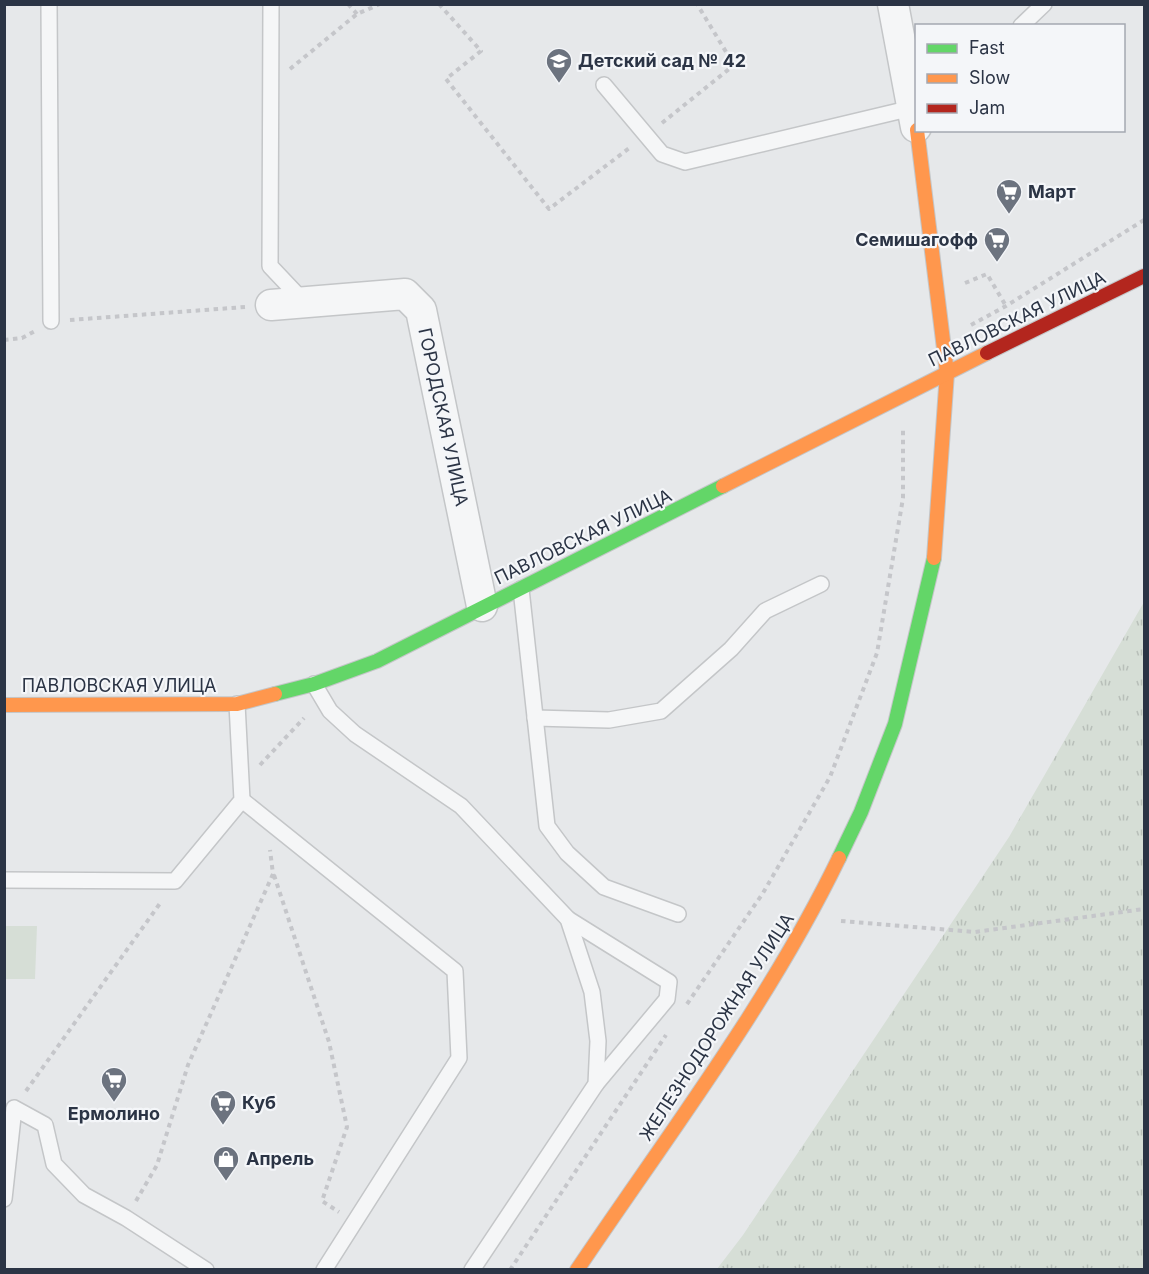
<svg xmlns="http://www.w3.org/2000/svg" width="1149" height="1274" font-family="Inter,sans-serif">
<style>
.grass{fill:url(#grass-tufts)}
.garden{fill:#d6ded6}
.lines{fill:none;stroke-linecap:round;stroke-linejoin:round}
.lane-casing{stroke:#c4c6c8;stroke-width:18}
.street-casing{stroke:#c4c6c8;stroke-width:33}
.fast-casing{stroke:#c4c6c8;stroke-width:16}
.slow-casing{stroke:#c4c6c8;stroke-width:16}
.jam-casing{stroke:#c4c6c8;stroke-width:16}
.path{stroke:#c5c6ca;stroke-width:4;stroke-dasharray:4.5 4.5;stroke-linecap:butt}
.lane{stroke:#f5f6f7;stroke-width:15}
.street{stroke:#f5f6f7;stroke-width:30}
.fast{stroke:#63d668;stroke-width:14}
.slow{stroke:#ff974d;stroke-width:14}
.jam{stroke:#b3261e;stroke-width:14}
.labels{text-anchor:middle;stroke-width:4.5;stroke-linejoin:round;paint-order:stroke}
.poi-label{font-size:18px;font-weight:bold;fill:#2b3445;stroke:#f4f6f9;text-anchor:start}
.street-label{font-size:18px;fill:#2b3445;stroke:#f4f6f9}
</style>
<defs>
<pattern id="grass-tufts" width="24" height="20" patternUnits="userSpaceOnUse" patternTransform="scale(1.5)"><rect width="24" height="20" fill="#d6ded6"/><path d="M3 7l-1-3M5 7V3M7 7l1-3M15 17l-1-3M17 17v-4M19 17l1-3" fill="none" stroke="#b8bfb9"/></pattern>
</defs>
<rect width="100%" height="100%" fill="#e6e8ea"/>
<path class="grass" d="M1144,602V1269H717L743,1235L1009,837Z"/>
<path class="garden" d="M5,926H37L35,979H5Z"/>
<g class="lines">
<g class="lane-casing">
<g id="lane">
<path d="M49,4L51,321"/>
<path d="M271,4L270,266L305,303"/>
<path d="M1021,26L1044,4"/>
<path d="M604,85L662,154L685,162L916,107"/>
<path d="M521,589L547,826L567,853L604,887L678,914"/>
<path d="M314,684L330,711L355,734L461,806L568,919L592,992L598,1041L596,1084L472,1270"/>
<path d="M535,718L609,720L661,711L731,649L765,611L821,584"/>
<path d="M242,800L455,971L459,1058L324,1270"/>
<path d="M4,880L175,881L242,800L237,704"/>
<path d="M568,919L669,982L667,999L596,1084"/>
<path d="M4,1199L14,1108L45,1125L54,1164L84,1195L126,1218L206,1270"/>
</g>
</g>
<g class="street-casing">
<g id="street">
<path d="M893,4L916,127"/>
<path d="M271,305L405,294L421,310L482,606"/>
</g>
</g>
<g class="fast-casing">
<g id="fast">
<path d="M275,694L314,684L377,661L723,486"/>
<path d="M839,858L861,812L895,724L934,558"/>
</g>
</g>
<g class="slow-casing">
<g id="slow">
<path d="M917,130L947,373L934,558"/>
<path d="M723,486L987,353"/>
<path d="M4,705L237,704L275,694"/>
<path d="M577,1270C667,1136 769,1003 839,858"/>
</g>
</g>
<g class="jam-casing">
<path id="jam" d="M987,353L1144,276"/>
</g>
<g class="path">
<path d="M348,4L357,14"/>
<path d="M439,4L481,51L446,79L549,209L632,146"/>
<path d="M290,69L357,14L380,4"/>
<path d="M662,123L734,65L697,4"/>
<path d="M965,283L987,274L1006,306"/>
<path d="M70,320L245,307"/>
<path d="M971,325L1006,306L1144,220"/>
<path d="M4,340L22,338L35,331"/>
<path d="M260,765L304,718"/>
<path d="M274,875L329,1042L347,1127L322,1201L339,1212"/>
<path d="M841,921L975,932L1144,909"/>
<path d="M687,1004L763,893L830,777L877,653L903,498V430L900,431"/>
<path d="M26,1091L161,902"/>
<path d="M136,1201L157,1165L188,1065L273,874L270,850"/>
<path d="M510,1270L666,1035"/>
</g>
<use href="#lane" class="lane"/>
<use href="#street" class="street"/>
<use href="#fast" class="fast"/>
<use href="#slow" class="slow"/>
<use href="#jam" class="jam"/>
</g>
<defs>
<g id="school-pin" transform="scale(1.35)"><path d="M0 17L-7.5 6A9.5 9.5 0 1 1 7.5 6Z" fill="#6c737f" stroke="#f4f6f9"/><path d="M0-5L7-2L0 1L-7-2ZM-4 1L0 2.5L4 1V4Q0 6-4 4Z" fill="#fff"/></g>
<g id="supermarket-pin" transform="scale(1.35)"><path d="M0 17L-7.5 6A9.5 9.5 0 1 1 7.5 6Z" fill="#6c737f" stroke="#f4f6f9"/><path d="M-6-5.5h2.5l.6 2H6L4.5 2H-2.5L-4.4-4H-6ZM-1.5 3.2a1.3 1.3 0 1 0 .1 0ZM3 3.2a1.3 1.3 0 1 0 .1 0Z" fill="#fff"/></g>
<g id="shop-pin" transform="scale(1.35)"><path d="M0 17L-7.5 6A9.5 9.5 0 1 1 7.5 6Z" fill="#6c737f" stroke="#f4f6f9"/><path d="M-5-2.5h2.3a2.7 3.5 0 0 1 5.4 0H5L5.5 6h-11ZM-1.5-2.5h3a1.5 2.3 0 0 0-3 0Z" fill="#fff"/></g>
</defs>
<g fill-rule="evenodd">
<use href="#school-pin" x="559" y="61"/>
<use href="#supermarket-pin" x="1009" y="192"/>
<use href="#supermarket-pin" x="997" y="240"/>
<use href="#supermarket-pin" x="114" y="1080"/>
<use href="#supermarket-pin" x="223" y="1103"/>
<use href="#shop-pin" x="226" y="1159"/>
</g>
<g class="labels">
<g class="poi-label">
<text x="578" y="67">Детский сад № 42</text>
<text x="1028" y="198">Март</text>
<text x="978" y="246" text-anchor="end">Семишагофф</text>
<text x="242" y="1109">Куб</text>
<text x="114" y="1120" text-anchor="middle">Ермолино</text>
<text x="246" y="1165">Апрель</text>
</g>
<g class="street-label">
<text transform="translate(1017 319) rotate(-26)" y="6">ПАВЛОВСКАЯ УЛИЦА</text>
<text transform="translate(443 417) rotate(78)" y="6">ГОРОДСКАЯ УЛИЦА</text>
<text transform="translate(583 537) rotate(-26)" y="6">ПАВЛОВСКАЯ УЛИЦА</text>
<text x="119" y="692">ПАВЛОВСКАЯ УЛИЦА</text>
<text transform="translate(717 1027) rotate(-57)" y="6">ЖЕЛЕЗНОДОРОЖНАЯ УЛИЦА</text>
</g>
</g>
<rect width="1149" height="1274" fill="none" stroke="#2b3445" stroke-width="12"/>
<rect x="915" y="24" width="210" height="108" fill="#f4f6f9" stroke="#a4a8b1" stroke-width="1.5"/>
<rect x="927" y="44" width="30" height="9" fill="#63d668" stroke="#a4a8b1" stroke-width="1.5"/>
<text x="969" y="54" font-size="18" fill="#2b3445">Fast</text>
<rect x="927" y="74" width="30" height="9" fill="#ff974d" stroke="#a4a8b1" stroke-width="1.5"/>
<text x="969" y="84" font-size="18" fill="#2b3445">Slow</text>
<rect x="927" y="104" width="30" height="9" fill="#b3261e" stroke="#a4a8b1" stroke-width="1.5"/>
<text x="969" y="114" font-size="18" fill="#2b3445">Jam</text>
</svg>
